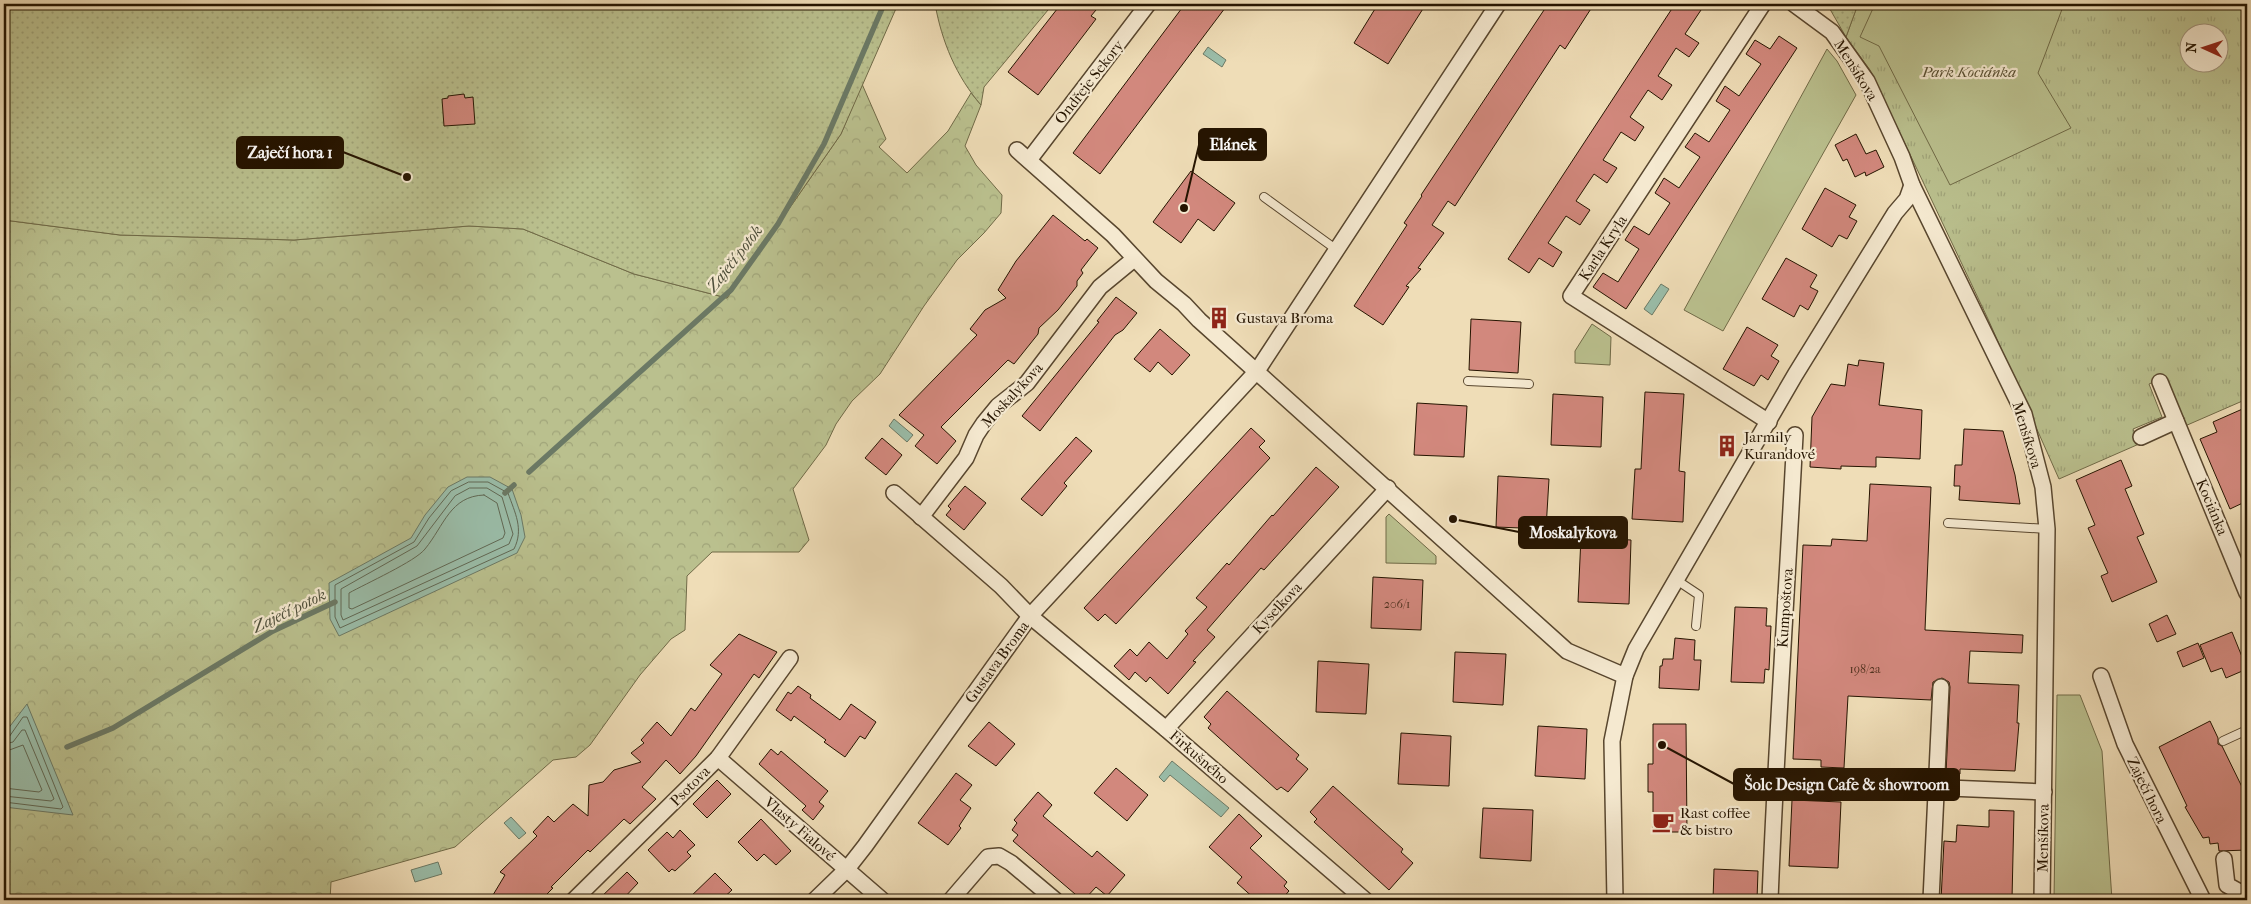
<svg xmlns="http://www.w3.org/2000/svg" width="2251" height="904" font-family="'IM FELL French Canon',serif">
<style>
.grass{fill:url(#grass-tufts);stroke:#706a47;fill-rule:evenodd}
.forest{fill:url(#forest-crowns);stroke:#706a47}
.park{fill:#bac08e;stroke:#706a47}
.garden{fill:url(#garden-dots);stroke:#706a47}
.water{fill:#9abda9;stroke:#6b7965}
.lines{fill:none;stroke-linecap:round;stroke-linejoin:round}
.shore{stroke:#606854;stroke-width:1}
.stream{stroke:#6b7965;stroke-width:5.5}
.building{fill:#d2887d;stroke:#251400}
.lane-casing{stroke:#58462e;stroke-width:10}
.street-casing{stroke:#58462e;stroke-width:18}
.lane{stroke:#f5e9d0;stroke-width:8}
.street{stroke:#f5e9d0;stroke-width:15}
.labels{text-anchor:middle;stroke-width:4.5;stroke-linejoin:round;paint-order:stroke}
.number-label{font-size:12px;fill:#50311f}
.street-label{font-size:15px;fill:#251400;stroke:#f5e9d0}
.park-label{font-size:15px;font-style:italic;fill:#595032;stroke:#f5e9d0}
.poi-label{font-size:15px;fill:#251400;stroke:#f5e9d0;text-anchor:start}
.water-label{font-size:16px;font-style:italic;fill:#4e4f3b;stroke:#f5e9d0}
.leader{fill:none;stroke:#251400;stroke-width:2}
.callout-dot{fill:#251400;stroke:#f5e9d0;stroke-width:2}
.callout{fill:#251400;stroke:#251400;stroke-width:2}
.callout-label{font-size:16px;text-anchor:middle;font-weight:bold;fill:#fff}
</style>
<defs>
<pattern id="grass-tufts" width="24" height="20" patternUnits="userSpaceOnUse" patternTransform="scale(1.25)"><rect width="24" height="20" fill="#bac08e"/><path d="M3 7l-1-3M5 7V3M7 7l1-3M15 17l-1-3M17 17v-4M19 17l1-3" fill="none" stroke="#a0a479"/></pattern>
<pattern id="forest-crowns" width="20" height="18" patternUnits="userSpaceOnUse" patternTransform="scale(1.25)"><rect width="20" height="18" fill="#bac08e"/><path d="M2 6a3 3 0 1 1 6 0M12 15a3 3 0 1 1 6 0" fill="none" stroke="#a0a479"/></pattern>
<pattern id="garden-dots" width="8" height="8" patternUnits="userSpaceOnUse" patternTransform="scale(1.25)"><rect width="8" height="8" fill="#bac08e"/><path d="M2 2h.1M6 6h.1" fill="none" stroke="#a0a479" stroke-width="1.8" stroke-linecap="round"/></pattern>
</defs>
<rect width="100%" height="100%" fill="#efddb7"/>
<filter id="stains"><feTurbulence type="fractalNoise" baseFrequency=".004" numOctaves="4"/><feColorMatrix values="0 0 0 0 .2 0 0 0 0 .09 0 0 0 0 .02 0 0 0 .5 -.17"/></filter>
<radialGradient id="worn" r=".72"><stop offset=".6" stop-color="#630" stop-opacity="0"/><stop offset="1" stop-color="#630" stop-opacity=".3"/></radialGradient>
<path class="grass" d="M1858,4H2247V399L2185,426L2165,377L2149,384L2162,417L2133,429L2139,444L2059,479L1988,319L1870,70L1846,37ZM2188,32H2218V62H2188Z"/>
<path class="forest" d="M862,84L886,139L879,147L907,173L948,131L971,93L981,105L965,146L976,165L1002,195L1001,213L984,233L957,260L924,306L880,374L852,401L836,424L826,445L793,489L809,540L799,552H712L687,576L685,630L671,639L640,675L590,745L576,757L553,760L455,847L331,882L330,900H4V220L120,235L294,240L469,226L523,229L634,274L727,298L841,134Z"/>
<g class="park">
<path d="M1875,4H2064L2038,73L2071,128L1950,185L1879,46L1860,37Z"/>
<path d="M1827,49L1837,61L1856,95L1723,331L1684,310Z"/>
<path d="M1592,324L1611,337L1610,365L1575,363V351Z"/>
<path d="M1389,514L1436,556V564L1386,563V517Z"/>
<path d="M2057,695H2080L2102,751L2112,900H2054Z"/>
</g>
<g class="garden">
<path d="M4,4H898L841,134L727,298L634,274L523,229L469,226L294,240L120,235L4,220Z"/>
<path d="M935,4H1053L984,87L981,105C956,76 942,42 935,4Z"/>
<path d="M1827,4H1858L1846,37Z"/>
</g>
<g class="water">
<path d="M1208,47L1226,60L1222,67L1203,54Z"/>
<path d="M1661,284L1669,289L1652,315L1644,309Z"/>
<path d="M894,419L913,435L907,442L889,426Z"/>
<path d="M467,477H490L512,489L521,515L525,537L517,553L339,636L330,619L329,583L411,538L425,515L448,487Z"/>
<path d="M27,704L73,815L4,807V734Z"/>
<path d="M1172,761L1229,808L1221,817L1170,775L1164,782L1159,777Z"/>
<path d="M511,817L526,833L519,839L504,823Z"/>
<path d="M438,862L442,874L415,882L411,870Z"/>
</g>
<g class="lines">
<g class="shore">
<path d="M469,482H488L508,493C515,513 524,529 514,549L340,628L335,617V585L414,542L429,518L451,491Z"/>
<path d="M470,488H487L502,497L513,534L509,544L343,620L341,615V589L417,546L455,496Z"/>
<path d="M484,495L497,503L505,533L503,538L352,609L349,608V593C365,584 416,561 425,549C444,526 450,496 484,495Z"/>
<path d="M4,738L9,737L23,717H27L63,807L61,809L4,802"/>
<path d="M4,744L13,742L22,730H25L54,799L51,801L4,796"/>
<path d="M4,752L23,745L42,790L39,792L4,788"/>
</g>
<g class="stream">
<path d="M529,472L731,290L778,224L824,144L884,4"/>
<path d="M505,493L514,485"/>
<path d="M67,747L113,728L273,631L335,602"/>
</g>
</g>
<g class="building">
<path d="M1061,4H1101L1091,16L1096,19L1038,95L1008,72Z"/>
<path d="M1185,4H1228L1100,174L1073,153Z"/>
<path d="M1378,4H1426L1388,64L1354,43Z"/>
<path d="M1548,4H1594L1565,49L1560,45L1455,206L1448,201L1432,225L1444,233L1418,268L1421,269L1406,286L1409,287L1383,325L1354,306L1407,225L1404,223L1422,196L1421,195Z"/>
<path d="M1675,4H1705L1685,34L1699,43L1689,57L1676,48L1658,76L1672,85L1662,100L1648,90L1630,117L1644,127L1635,141L1621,132L1603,160L1617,168L1607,183L1594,174L1576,201L1590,210L1580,225L1566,216L1548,243L1562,252L1553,267L1539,258L1529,273L1508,259Z"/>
<path d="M1779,36L1797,48L1626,309L1593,287L1603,273L1618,282L1639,249L1625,240L1634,226L1649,235L1670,203L1655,193L1664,178L1679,188L1700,157L1685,147L1695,133L1709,142L1730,110L1716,101L1725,86L1739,96L1761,64L1746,54L1755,40L1770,49Z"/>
<path d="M464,94L465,98L473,97L475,124L444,126L442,99L448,98V96Z"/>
<path d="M1856,134L1866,154L1876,150L1884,167L1866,176L1865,172L1855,177L1847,159L1843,161L1835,145Z"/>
<path d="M1191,171L1235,203L1214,231L1198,219L1181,243L1153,222Z"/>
<path d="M1825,188L1856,205L1849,217L1857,221L1847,239L1839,235L1832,247L1802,229Z"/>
<path d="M1053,215L1085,241L1087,239L1098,248L1081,270L1083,273L1077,281V286L1058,310L1039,328L1038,334L1014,364L1008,360L941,427L956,441L937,464L915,446L924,435L899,415L977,335L970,329L985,310L1006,298L998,290L1016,261Z"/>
<path d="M1786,258L1817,275L1810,287L1818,291L1813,301L1808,310L1800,305L1794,317L1762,299Z"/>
<path d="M1116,297L1137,313L1123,330L1115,335L1040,431L1022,416L1099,322L1097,321Z"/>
<path d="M1471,319L1521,322L1518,373L1469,370Z"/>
<path d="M1747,327L1778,345L1771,356L1779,361L1768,380L1761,375L1754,386L1723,369Z"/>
<path d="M1160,329L1190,355L1172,375L1158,362L1150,372L1134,359Z"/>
<path d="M1859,360L1884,363L1879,405L1922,410L1920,459L1876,457V467L1841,466V469L1810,467L1812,417L1831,384L1845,386L1848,364L1858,366Z"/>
<path d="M1645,392L1684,394L1679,471L1685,472L1683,522L1632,519L1635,469H1641Z"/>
<path d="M1553,394L1603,397L1601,447L1551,445Z"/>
<path d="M1417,403L1467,406L1464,457L1414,455Z"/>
<path d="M2247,407V501L2230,509L2200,439L2217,432L2213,422Z"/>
<path d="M1251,428L1265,441L1259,447L1270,458L1116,624L1105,614L1098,621L1084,608Z"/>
<path d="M1964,429L2003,431L2015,475L2020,504L1959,500L1960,486H1954L1955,465H1962Z"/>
<path d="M1076,437L1092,451L1064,483L1067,486L1042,516L1021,499Z"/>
<path d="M882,438L902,455L886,475L865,458Z"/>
<path d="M2121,460L2132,486L2125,489L2144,534L2137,537L2157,582L2112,602L2101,576L2108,573L2088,528L2095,525L2076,480Z"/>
<path d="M1316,467L1339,487L1264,570L1261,568L1207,630L1215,637L1193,661L1196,662L1168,694L1150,677L1146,682L1135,672L1129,680L1114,666L1130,649L1137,656L1149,642L1167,659L1188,634L1185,631L1207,607L1196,598L1227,563L1229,565L1272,515L1273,516Z"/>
<path d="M1498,476L1549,479L1546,529L1496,527Z"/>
<path d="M1870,484L1931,487L1925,630L2023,635L2022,653L1970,651L1968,683L2019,685L2017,723H2019L2015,771L1960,769V774H1946L1950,687L1949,682L1942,678L1933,682L1931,700L1848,696L1844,768L1821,767V760L1793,759L1803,545L1831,546L1832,539L1867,541Z"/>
<path d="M965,486L986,503L964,530L946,515L951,509L948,506Z"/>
<path d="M1581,537L1631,540L1629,604L1578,602Z"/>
<path d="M1373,577L1423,580L1421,630L1371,628Z"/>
<path d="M1735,607L1767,608L1766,626H1771L1769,670L1765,669L1764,683L1731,682Z"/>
<path d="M2167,615L2176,634L2157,642L2149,624Z"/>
<path d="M2232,632L2247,669L2226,678L2222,668L2211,672L2200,645Z"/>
<path d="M739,634L777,652L759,678L754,674L696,756L680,774L666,760L642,787L656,799L630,824L624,819L590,852L588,850L551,887L553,888L541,900H490L505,875L500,872L537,836L533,832L548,816L554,822L573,804L588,816L589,785L603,782L614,770L641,762L631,753L644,743L641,740L657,722L671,736L691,708L695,711L722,674L710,665Z"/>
<path d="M1675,638L1695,640L1694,660H1701L1699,690L1659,688L1660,666H1662L1663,659H1673Z"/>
<path d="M2198,643L2204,658L2183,667L2177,652Z"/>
<path d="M1455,652L1506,654L1503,705L1453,702Z"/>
<path d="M1318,661L1369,664L1366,714L1316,712Z"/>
<path d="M798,686L811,695L810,698L840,720L851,704L876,722L865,739L860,736L845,757L824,742L826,740L794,716L791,721L776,710L788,692L791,694Z"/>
<path d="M1227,691L1299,755L1296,759L1308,769L1288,792L1281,787L1277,790L1208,728L1211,724L1204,717Z"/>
<path d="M2210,721L2218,738V744L2222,746L2244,791L2247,823V850L2219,851L2218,843L2210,844L2209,837L2203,838L2185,807L2187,806L2159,747Z"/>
<path d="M989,722L1015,744L996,766L968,746Z"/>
<path d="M1653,724H1686L1687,832H1653V792H1648V764H1653Z"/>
<path d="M1538,726L1587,729L1585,779L1535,776Z"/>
<path d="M1401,733L1451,736L1449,786L1398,784Z"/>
<path d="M771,749L778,755L781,751L828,791L819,802L824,806L813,820L802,810L806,806L759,764Z"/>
<path d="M1116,768L1148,795L1127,821L1094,793Z"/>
<path d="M956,773L972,785L960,800L971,808L959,826L961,828L948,845L918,823Z"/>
<path d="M717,780L731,794L707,818L693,804Z"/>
<path d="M1333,786L1403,849L1401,852L1413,863L1389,890L1314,822L1317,819L1310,812Z"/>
<path d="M1038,792L1052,805L1043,816L1092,857L1097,851L1125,875L1107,896L1096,887L1084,900H1082L1013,841L1018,835L1012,830L1017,823L1014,820Z"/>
<path d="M1792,800L1841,802L1838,868L1789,866Z"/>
<path d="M1483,808L1533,810L1531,861L1480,858Z"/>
<path d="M1989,810L2014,811L2012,899L1941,900L1944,841L1956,842L1957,825L1989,827Z"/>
<path d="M1239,814L1262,836L1250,848L1287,882L1284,886L1289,891L1281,900H1256L1237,883L1242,877L1209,847Z"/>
<path d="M761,819L791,851L776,865L764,854L757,861L738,842Z"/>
<path d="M680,830L695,845L687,852L691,856L675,871L672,869L669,872L648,850L667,832L673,838Z"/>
<path d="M1714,869L1758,871L1757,900H1713Z"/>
<path d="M627,872L638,883L622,900H598Z"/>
<path d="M715,873L732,890L721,900H687Z"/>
</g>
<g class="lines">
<g class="lane-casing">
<g id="lane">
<path d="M1264,197L1337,250"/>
<path d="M1468,381L1529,384"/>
<path d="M1948,523L2047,529"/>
<path d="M1675,579L1699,595L1696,626"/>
<path d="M2223,741L2247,730"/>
</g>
</g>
<g class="street-casing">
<g id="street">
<path d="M1763,4L1571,296L1769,422"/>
<path d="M1794,4L1832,32L1867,81L1902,157L1912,185L2024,414L2043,487L2047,529L2042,900"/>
<path d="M1017,150L1113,235L1156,281L1184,304L1199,320L1567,651L1625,676"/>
<path d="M1029,160L1148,4"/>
<path d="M2160,382L2247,593"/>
<path d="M2141,437L2176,421"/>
<path d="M894,493L1001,586L1030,616L1166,729L1365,900"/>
<path d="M921,517L966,458L976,435L984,423L998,406L1027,383L1100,287L1134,259"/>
<path d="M2101,676L2125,744L2203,900"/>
<path d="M1166,729L1388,488"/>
<path d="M718,758L882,900"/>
<path d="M1777,781L2044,792"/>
<path d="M2224,859L2227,885L2247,896"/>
<path d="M574,900L718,758L790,658"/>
<path d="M815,900L847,869L865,846L1030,616L1257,371L1498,4"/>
<path d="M951,900L988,857L999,856L1011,863L1055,900"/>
<path d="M1615,900L1612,741L1625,676L1636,649L1795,375L1895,213L1907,199L1912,185"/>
<path d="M1770,900C1776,745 1787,590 1795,435"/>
<path d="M1931,900L1941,687"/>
</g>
</g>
<use href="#lane" class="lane"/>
<use href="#street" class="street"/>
</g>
<defs>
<g id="building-bare" transform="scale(1.725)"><path d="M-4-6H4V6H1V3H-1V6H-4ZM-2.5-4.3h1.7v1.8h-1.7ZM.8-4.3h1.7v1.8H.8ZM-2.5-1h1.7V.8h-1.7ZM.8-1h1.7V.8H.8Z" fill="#8f2418" stroke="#f5e9d0" stroke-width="2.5" paint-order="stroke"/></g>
<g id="cafe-bare" transform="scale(1.725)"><path d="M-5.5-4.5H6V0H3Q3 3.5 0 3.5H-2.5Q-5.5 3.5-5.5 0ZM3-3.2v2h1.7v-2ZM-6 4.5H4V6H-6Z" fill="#8f2418" stroke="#f5e9d0" stroke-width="2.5" paint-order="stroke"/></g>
</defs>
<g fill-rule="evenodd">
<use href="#building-bare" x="1219" y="318"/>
<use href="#building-bare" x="1727" y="446"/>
<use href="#cafe-bare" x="1663" y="822"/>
</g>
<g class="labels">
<g class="number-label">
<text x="1397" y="608">206/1</text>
<text x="1865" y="673">198/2a</text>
</g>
<g class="street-label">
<text transform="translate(1856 70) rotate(58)" y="5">Menšíkova</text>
<text transform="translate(1089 82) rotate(-52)" y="5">Ondřeje Sekory</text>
<text transform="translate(1603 248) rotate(-57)" y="5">Karla Kryla</text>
<text transform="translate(1012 395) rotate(-47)" y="5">Moskalykova</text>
<text transform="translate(2027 435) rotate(73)" y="5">Menšíkova</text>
<text transform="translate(2212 507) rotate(67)" y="5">Kociánka</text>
<text transform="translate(1277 608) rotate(-47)" y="5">Kyselkova</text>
<text transform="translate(1785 608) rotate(-86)" y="5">Kumpoštova</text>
<text transform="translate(997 662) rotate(-54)" y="5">Gustava Broma</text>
<text transform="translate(1199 757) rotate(41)" y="5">Firkušného</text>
<text transform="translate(690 786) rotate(-45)" y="5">Psotova</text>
<text transform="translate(2147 790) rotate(64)" y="5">Zaječí hora</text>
<text transform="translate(800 829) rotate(41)" y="5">Vlasty Fialové</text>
<text transform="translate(2043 838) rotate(-89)" y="5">Menšíkova</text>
</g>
<g class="park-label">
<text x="1969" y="77">Park Kociánka</text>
</g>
<g class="poi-label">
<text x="1236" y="323">Gustava Broma</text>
<text x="1744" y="442">Jarmily<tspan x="1744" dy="17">Kurandové</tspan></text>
<text x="1680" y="818">Rast coffee<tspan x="1680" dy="17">&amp; bistro</tspan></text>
</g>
<g class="water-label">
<text transform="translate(734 258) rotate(-52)" y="6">Zaječí potok</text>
<text transform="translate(289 610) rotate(-26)" y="6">Zaječí potok</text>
</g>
</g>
<path class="leader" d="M1184 208L1199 145M407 177L343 152M1453 519L1519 532M1662 745L1734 784"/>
<g class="callout-dot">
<circle cx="1184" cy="208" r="5"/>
<circle cx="407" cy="177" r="5"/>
<circle cx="1453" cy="519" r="5"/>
<circle cx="1662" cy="745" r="5"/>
</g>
<g class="callout">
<rect x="1199" y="129" width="67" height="31" rx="5"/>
<rect x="237" y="137" width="106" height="31" rx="5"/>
<rect x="1519" y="517" width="108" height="31" rx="5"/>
<rect x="1734" y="769" width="225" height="31" rx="5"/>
</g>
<g class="callout-label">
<text x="1233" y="150">Elánek</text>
<text x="290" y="158">Zaječí hora 1</text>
<text x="1573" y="538">Moskalykova</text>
<text x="1847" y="790">Šolc Design Cafe &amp; showroom</text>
</g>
<rect width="2251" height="904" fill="none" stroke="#efddb7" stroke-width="20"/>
<rect x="5" y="5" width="2241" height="894" fill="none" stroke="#251400" stroke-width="2.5"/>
<rect x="10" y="10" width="2231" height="884" fill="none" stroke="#251400"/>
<g transform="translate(2204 48) rotate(273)"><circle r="24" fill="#f5e9d0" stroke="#a2947d"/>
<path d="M0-4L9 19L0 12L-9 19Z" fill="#8f2418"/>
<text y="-8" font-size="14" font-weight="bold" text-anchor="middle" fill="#251400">N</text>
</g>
<rect width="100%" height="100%" filter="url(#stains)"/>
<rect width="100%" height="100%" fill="url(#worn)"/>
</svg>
